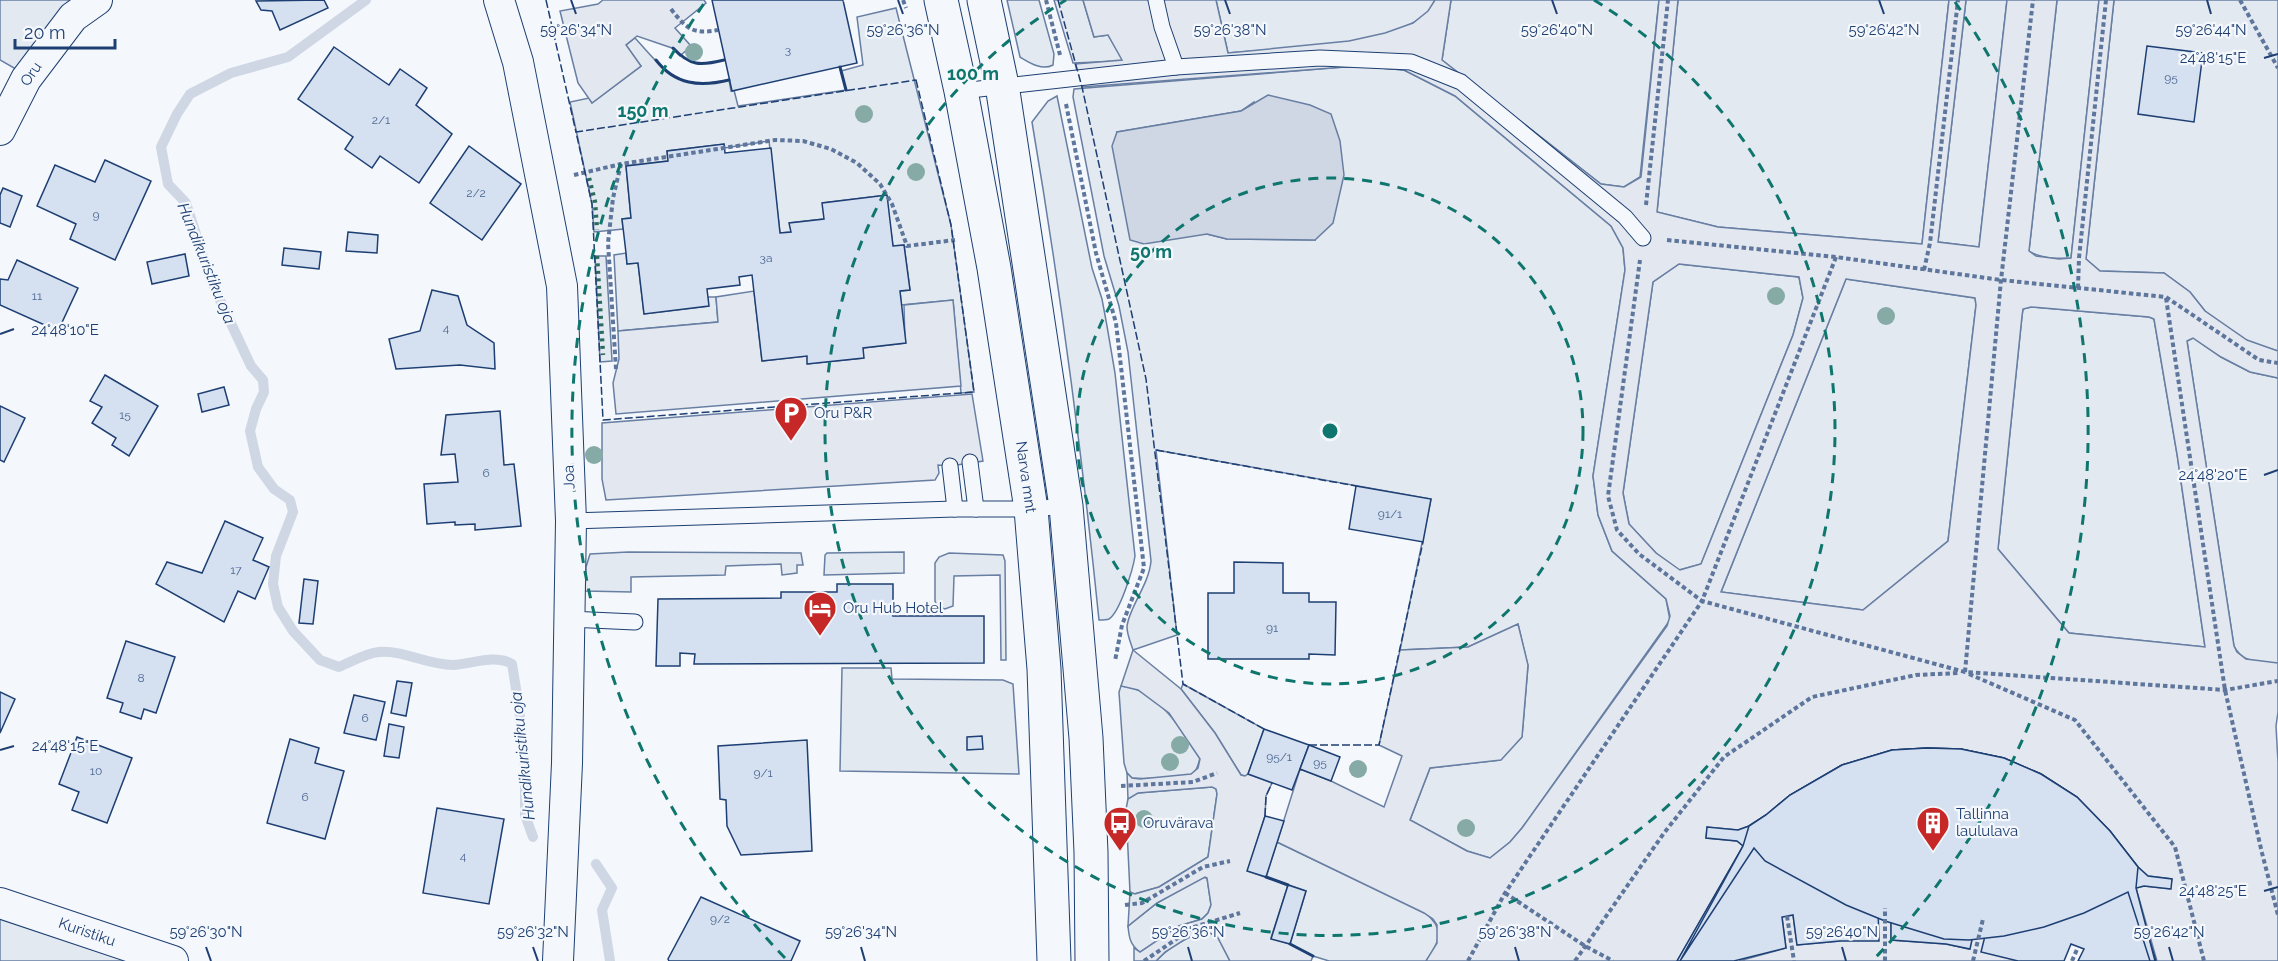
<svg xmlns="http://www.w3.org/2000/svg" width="2278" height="961" font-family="Raleway,sans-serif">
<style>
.green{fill:#e3e9f0;stroke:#687fa3;stroke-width:1.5;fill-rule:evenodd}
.parking{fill:#e3e8f0;stroke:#687fa3;stroke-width:1.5;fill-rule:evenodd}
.water{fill:#cfd7e4;stroke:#687fa3;stroke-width:1.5}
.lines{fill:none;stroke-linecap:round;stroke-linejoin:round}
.stream{stroke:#cfd7e4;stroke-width:10}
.building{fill:#d5e0f0;stroke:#1d3f73;stroke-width:1.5}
.service-casing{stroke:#1d3f73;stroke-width:17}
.minor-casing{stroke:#1d3f73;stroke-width:32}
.primary-casing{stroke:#1d3f73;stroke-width:35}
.path{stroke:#5e769c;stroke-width:4;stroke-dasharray:4.5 3;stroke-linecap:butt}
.service{stroke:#f4f7fb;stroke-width:15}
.minor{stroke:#f4f7fb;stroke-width:30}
.primary{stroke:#f4f7fb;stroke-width:33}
.hedge{stroke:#2c6c60;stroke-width:4.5;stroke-dasharray:3 4.5;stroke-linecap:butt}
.fence{stroke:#1d3f73;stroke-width:1.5;stroke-dasharray:8 3;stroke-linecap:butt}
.wall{stroke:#1d3f73;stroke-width:3}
.tree{fill:#86aba6}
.ticks{fill:none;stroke:#1d3f73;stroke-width:2}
.ring{fill:none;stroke:#0f766e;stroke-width:3;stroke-dasharray:10 8}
.labels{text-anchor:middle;stroke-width:4.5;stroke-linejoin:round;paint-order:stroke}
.number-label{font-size:12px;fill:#4b6792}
.street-label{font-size:15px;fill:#1d3f73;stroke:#f4f7fb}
.poi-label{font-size:15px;fill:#1d3f73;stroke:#f4f7fb;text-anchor:start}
.water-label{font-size:16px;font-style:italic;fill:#1d3f73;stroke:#f4f7fb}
.ticks-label{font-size:15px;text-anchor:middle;fill:#1d3f73;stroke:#f4f7fb;stroke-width:4.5;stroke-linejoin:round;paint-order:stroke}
.centre{fill:#0f766e;stroke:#f4f7fb;stroke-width:3}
.ring-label{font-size:18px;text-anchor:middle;font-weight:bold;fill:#0f766e;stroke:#f4f7fb;stroke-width:4.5;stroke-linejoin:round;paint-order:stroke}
</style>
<rect width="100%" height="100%" fill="#f4f7fb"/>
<g class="green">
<path d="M0,0H100L21,72L0,60Z"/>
<path d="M1007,0H1039L1054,54L1053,65C1042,71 1030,63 1020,57Z"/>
<path d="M1054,0H1083L1094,37L1108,35L1123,61L1073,63Z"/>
<path d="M1216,0H1435C1433,4 1431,9 1428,12C1394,47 1277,48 1228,53Z"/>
<path d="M1451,0H1659L1640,177L1624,187L1601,184L1442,60Z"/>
<path d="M1678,0H1949L1922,244L1718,227L1657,212Z"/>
<path d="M1966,0H2007L1979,247L1938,242Z"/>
<path d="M2057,0H2099L2071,258C2057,259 2041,259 2029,251Z"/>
<path d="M2114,0H2278V351L2247,341L2205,311L2190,292L2164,273L2100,271L2086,259Z"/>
<path d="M896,8L951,225L974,392L961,393L953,300L901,305L900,291L910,290L904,245L893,246L886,195L823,203L824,219L790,223L791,232L780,233L769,141L725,148L724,144L667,151L668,161L626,166L631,218L622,219L623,229L594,232L592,204L570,102L589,98L592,103L641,66L626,45L635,38C668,74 676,91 729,80L731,91L734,90L738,106L846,90L841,71L863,65L857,17Z"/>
<path d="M1357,66L1404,70L1455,96L1611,226L1623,248L1625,270L1593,476L1598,515L1612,551L1666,599L1670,620L1522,828L1510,842L1490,858L1467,851L1410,820L1430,768L1500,760L1522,737L1528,666L1518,624L1468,647L1400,650L1431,499L1156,450L1177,635L1133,650C1131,643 1127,635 1127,627C1128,609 1149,585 1151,561L1128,352L1119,306L1104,256L1073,97L1074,89ZM1254,102L1315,240L1227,239L1207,234L1117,132L1241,111Z"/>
<path d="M1057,96L1092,268L1102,299L1107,326L1115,373L1135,556C1133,569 1120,612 1109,619C1106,620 1102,620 1099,620C1082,453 1060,287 1032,122L1048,101Z"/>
<path d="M626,253L627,264L638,263L644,314L708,306V297H716L718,322L618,331L614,255Z"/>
<path d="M595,256H606L612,361L600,362Z"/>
<path d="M1679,264L1799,277L1803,298L1793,335L1701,564L1679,570L1656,553L1629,524L1623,493L1653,282Z"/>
<path d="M1846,279L1975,298L1976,305L1948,541L1863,610L1721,592Z"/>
<path d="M2031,307L2149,317L2154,319L2177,454L2205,647L2069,633L1998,549L2022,316L2023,309Z"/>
<path d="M2193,338L2221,357L2250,372L2278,378V699L2268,663C2254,662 2241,660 2234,646L2187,341Z"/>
<path d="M628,552L801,553L803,565H797V573L782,575L781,564L726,566L725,575L631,577V592L585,591L586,567L590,554Z"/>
<path d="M904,552V573L824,575L825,555L827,553Z"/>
<path d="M949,553L1003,555L1005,561L1006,660H1001L1000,575L954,576L953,606L945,609L937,606L935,601V563L939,557Z"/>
<path d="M842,668H891L892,679L1003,680L1013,684L1019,774L840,771Z"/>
<path d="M1183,684L1264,729L1248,774L1245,776L1241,775L1215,733L1181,689Z"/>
<path d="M1121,686C1157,688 1183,731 1200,758C1198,765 1197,772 1190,775C1182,778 1142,779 1132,778L1127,773L1124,763L1119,692Z"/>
<path d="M1212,787L1216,788L1217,794L1208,857L1159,887L1134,894L1130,892L1126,809L1128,799L1137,793Z"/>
<path d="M1277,842L1425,913C1445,928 1440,943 1426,961H1329L1313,956L1290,944L1306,891L1266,877Z"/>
<path d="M1201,877L1207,878L1211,905L1208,913L1202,919L1179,926L1140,952C1130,945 1129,937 1128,926L1157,903Z"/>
<path d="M0,903L173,961H0Z"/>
<path d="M1205,931L1217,936L1230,961H1156C1170,946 1186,938 1205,931Z"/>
</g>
<g class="parking">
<path d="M603,0H704L706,3L675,28L691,46L680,56L672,48L637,36L626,45L641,66L592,103L578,83L560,11L598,4Z"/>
<path d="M1083,0H1216L1228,53L1349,41L1385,33L1413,23L1428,11L1435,0H1451L1442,60L1601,184L1624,187L1641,177L1659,0H1678L1657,212L1718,227L1922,244L1949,0H1966L1938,242L1979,247L2007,0H2057L2029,251L2036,256L2059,259L2071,258L2099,0H2114L2086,259L2100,271L2164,273L2190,292L2205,311L2247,340L2278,351V378L2250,372L2221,357L2193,338L2187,341L2234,646L2237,652L2246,659L2278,663V712L2276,726L2278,762V961H2157L2136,888L2144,886L2170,889L2172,879L2148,876L2138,867L2110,831L2077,797L2041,774L2004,758L1961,749L1927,748L1892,750L1842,765L1790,795L1766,815L1749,826L1738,830L1707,827L1706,838L1737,841L1743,846L1677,961H1426L1437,943V925L1433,919L1424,913L1277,842L1300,769L1331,781L1384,807L1402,756L1379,745L1400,650L1468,647L1518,624L1528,665L1522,737L1501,760L1430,768L1410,820L1467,851L1490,858L1510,842L1522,828L1667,626L1670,616L1666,599L1612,551L1598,515L1593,476L1625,270L1623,248L1611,226L1455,96L1404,70L1357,66L1082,87L1075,64L1122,60L1108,35L1094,37ZM1679,264L1799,277L1803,298L1793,335L1701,564L1680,570L1656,553L1629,524L1623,493L1653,282ZM1846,279L1975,298L1976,305L1948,541L1863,610L1721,592ZM2031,307L2149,317L2154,319L2177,454L2205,647L2069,633L1998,549L2022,316L2023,309Z"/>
<path d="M754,291L762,361L807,356L808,364L863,358V348L905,343L904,305L953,300L961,386L616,414L613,383L619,359L618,331L718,322L716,297Z"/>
<path d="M972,394L983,461L950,466L938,465L939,473L935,480L606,500L602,479V423Z"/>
<path d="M1133,650L1181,689L1215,733L1241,775L1245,776L1248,774L1272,783L1266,796L1265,816L1248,871L1288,885L1271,938L1290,944L1313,956L1311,961H1230L1217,936L1205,931L1187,938L1165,952L1156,961H1134V948L1140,952L1179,926L1202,919L1208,913L1211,905L1207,878L1205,877L1157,903L1128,926L1130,892L1135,894L1159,887L1208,857L1217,794L1216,789L1212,787L1138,793L1128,799L1127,773L1132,778L1140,779L1191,774L1198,768L1200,759L1169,713L1138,690L1121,686Z"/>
<path d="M1891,907V940L1946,944L1969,949L1977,917L2018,961H1739L1786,948L1782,917L1793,915L1797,945L1840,941L1878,908Z"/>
</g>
<path class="water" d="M1268,95L1310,105L1331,114L1340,141L1344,175L1333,223L1315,240L1227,239L1207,234L1144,244L1130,240L1112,146L1117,132L1241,111Z"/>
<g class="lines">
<g class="stream">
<path d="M366,0L288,57L231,73L190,94L177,114L161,147L168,184L186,203L211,281L251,366L263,380L264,392L256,409L250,431L258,467L274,489L290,500L293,512L276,556L273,584L278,607L293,631L320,660L339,667C351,662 366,653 379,652C404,650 427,665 453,665C472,664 495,654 512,664L519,707L525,770V815L533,837"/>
<path d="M596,864L612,888L602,910L610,961"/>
</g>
</g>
<g class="building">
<path d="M324,0L328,8L280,30L272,11L261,10L256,1Z"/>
<path d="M712,0H843L857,63L732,91Z"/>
<path d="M2147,46L2203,53L2194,122L2138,114Z"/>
<path d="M334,47L389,85L400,69L427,88L416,105L452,134L419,183L380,156L372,168L345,149L353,137L298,99Z"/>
<path d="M724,144L725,153L771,148L780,233L791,232L789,223L824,219L822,203L887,195L893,246L904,245L910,290L900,291L906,343L863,348L864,358L807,364V356L762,361L752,275L739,277L740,285L707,289L709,306L644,314L638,263L627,264L626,253L622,219L631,218L626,166L668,161L667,151Z"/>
<path d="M469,146L521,184L482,240L430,203Z"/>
<path d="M105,160L151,181L115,260L70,239L76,224L37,206L55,165L95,182Z"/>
<path d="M3,188L22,196L10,227L0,223V195Z"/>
<path d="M348,232L378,235L377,253L346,251Z"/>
<path d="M284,248L321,252L319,269L282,265Z"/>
<path d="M185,254L189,276L152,284L147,262Z"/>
<path d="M17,260L78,288L58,331L0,305V279L8,280Z"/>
<path d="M432,290L458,296L467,325L494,343L495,369L460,365L396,369L389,339L420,331Z"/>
<path d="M105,375L158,406L129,456L112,445L116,438L92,423L102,407L90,401Z"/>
<path d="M224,387L229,405L202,412L198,394Z"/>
<path d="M0,406L25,418L4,462L0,460Z"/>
<path d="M500,411L504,465L514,464L521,526L475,530V524L455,525V522L427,524L424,484L458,482L455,454L441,455L446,415Z"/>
<path d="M1356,486L1431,499L1423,542L1349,529Z"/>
<path d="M225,521L263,538L253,560L269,567L255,599L238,591L224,622L156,584L167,562L202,573Z"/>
<path d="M1234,562L1283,563V593H1309V602H1336L1335,655L1309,654V659H1208V593H1234Z"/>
<path d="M304,579L318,581L313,624L299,623Z"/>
<path d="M837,584H893V616H984V663L694,664L695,654L680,653V666H656L658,599L781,598V592H837Z"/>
<path d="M126,641L175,657L156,713L144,709L141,719L120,712L123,703L107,698Z"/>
<path d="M397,681L412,683L406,716L391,713Z"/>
<path d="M0,692L15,699L0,733Z"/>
<path d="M354,695L385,702L376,740L344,733Z"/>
<path d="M389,724L404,727L399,758L384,756Z"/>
<path d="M1264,729L1309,745L1292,790L1248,774Z"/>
<path d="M982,736L983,749L967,750V737Z"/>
<path d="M77,737L132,758L107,823L72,810L79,792L59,784Z"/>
<path d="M290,739L319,748L315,763L344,771L325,839L267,823Z"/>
<path d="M807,740L812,851L741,855L727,826L726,800L720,799L718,746Z"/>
<path d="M1309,745L1340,757L1331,781L1300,769Z"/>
<path d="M1927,748L1961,749L2004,758L2041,774L2077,797L2110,831L2138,867L2148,876L2172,879L2171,889L2144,886L2136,888L2137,899L2156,961H2078L2084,949L2071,944L2064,961H2018L1981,952L1989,920L1977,917L1970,949L1946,944L1891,940V907L1878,908L1879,941H1840L1797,945L1793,915L1782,917L1786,948L1734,961H1677L1743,846L1737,841L1706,838L1707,827L1738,830L1749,826L1766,815L1790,795L1842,765L1892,750Z"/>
<path d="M1927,748L1961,749L2004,758L2041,774L2077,797L2110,831L2138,867L2136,888L2155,961H2150L2128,892L2084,913L2044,927L2004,936L1969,940L1944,939L1885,921L1846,905L1765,861L1754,848L1680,961L1743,846L1749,826L1766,815L1790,795L1842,765L1892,750Z"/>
<path d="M437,808L504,819L489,904L423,893Z"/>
<path d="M1265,816L1284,821L1266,877L1247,871Z"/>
<path d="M1288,885L1306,891L1290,944L1271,939Z"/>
<path d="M701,897L800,941L791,961H669L668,959Z"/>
</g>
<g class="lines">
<g class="service-casing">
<g id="service">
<path d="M1156,0L1162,27L1176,67"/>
<path d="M961,91L1176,67L1320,58L1411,62L1461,82L1625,217L1643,238"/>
<path d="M970,462L976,509"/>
<path d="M950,466L955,509"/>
<path d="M571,521L955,509H1031L1066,506"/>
<path d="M569,619L635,622"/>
</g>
</g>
<g class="minor-casing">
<g id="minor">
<path d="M499,0L518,62L562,286L571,521L567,763L558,961"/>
<path d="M0,130L26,79L73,17L97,0"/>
<path d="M0,903L173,961"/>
</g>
</g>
<g class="primary-casing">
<g id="primary">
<path d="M941,0L961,91L994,268L1031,509L1044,669L1054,961"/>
<path d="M984,0L1002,85L1066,506L1086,738L1091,852L1092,961"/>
</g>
</g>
<g class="path">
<path d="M843,0H844"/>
<path d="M903,0L906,8"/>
<path d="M1046,0L1060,55"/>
<path d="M2240,0L2278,68"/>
<path d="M671,9C686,28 692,35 718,30"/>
<path d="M1066,104L1096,253L1116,323L1144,568L1122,625L1115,661"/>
<path d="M574,175L621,164"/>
<path d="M1646,205L1668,0"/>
<path d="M1667,240L1836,257L2001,280L2166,297L2259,360L2278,363"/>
<path d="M1836,257L1702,601L1965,672L2225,690L2278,681"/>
<path d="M1924,270L1930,243L1958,0"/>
<path d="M2078,288L2079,258L2106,0"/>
<path d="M2166,298L2225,690L2262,853L2278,915"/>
<path d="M616,369L608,243L613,198L621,164L775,140L803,141L831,149L857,163L880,184L892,204L907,246L955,240"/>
<path d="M1965,672L2001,280L2033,0"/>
<path d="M1969,674L2075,720L2175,847L2204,961"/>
<path d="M1121,786L1193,782L1217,773"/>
<path d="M1505,893L1585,946L1613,961"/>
<path d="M1125,905L1142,903L1203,867L1230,861"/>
<path d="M1787,916L1794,961"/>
<path d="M1144,961L1194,927L1240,913"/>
<path d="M1468,961L1505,893L1702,601L1639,554L1617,530L1608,496L1640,260"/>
<path d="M1575,961L1664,833L1724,757L1812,697L1916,675L1959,673"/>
<path d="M1885,961V908"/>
<path d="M1973,961L1983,919"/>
<path d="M2072,961L2078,947"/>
</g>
<use href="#service" class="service"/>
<use href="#minor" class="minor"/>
<use href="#primary" class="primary"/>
<g class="hedge">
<path d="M589,178L595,202L597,230"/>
<path d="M597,256L603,355"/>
</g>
<g class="fence">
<path d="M546,0L576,132"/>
<path d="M1058,0L1082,87L1146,379L1183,684L1264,729"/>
<path d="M916,80L951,225L974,392L603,420L592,204L576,132Z"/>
<path d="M1156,450L1356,486"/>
<path d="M1309,745H1379L1423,542"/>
<path d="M1265,816L1266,796L1272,783"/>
</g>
<g class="wall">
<path d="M673,48C690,66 700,66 724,60"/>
<path d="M656,60C675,85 700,87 729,80"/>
<path d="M840,67L846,90"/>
<path d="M1266,877L1288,885"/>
<path d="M1290,944L1313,956"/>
</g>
</g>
<g class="tree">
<circle cx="694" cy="52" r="9"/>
<circle cx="864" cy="114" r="9"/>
<circle cx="916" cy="172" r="9"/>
<circle cx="1776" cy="296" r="9"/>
<circle cx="1886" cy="316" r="9"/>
<circle cx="594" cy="455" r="9"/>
<circle cx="1180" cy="745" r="9"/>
<circle cx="1170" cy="762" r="9"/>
<circle cx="1358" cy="769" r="9"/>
<circle cx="1144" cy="819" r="9"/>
<circle cx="1466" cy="828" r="9"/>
</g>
<path class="ticks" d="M571,0L576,14M898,0L903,14M1225,0L1230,14M1552,0L1557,14M1879,0L1884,14M2207,0L2211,14M2264,58L2278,54M0,334L14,329M2264,475L2278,470M0,750L14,746M2264,891L2278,887M206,947L211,961M533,947L538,961M861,947L865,961M1188,947L1192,961M1515,947L1519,961M1842,947L1846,961M2169,947L2173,961"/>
<g class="ring">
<circle cx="1330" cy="431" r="253"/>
<path d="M1594 0A505 505 0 1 1 1066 0"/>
<path d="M785 958A758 758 0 0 1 705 2M1955 2A758 758 0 0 1 1875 958"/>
</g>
<defs>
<g id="parking-pin" transform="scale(1.725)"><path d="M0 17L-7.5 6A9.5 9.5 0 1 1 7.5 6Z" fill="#c62828" stroke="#f4f7fb"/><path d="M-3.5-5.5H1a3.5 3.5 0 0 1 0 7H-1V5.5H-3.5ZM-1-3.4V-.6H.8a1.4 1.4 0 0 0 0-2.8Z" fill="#fff"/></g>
<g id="hotel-pin" transform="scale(1.725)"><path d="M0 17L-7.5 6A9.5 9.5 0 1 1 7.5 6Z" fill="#c62828" stroke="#f4f7fb"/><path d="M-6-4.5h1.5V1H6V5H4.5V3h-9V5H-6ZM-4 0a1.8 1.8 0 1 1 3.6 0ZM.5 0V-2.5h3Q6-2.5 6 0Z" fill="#fff"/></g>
<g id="bus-pin" transform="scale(1.725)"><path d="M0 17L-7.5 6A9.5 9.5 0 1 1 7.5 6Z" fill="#c62828" stroke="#f4f7fb"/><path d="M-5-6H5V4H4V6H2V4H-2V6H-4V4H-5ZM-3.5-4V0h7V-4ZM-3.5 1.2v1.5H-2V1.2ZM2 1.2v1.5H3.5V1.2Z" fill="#fff"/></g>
<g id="building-pin" transform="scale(1.725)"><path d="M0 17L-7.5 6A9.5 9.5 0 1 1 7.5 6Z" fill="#c62828" stroke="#f4f7fb"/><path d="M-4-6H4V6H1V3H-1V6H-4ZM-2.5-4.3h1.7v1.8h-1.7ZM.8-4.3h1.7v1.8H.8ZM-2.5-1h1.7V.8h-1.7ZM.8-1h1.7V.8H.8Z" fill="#fff"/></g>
</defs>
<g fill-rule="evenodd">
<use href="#parking-pin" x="791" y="413"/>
<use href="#hotel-pin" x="820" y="608"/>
<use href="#bus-pin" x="1120" y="823"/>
<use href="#building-pin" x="1933" y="823"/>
</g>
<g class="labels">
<g class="number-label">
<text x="788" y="54">3</text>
<text x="2171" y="82">95</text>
<text x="381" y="124">2/1</text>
<text x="476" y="197">2/2</text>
<text x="96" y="219">9</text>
<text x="766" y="262">3a</text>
<text x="37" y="300">11</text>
<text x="446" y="332">4</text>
<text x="125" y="419">15</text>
<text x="486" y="477">6</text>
<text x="1390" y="518">91/1</text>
<text x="236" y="574">17</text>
<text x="1272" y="632">91</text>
<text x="141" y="682">8</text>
<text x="365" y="722">6</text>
<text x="1279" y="761">95/1</text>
<text x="1320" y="767">95</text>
<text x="96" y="775">10</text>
<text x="763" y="777">9/1</text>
<text x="305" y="801">6</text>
<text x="463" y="860">4</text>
<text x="720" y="923">9/2</text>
</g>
<g class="street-label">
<text transform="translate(31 74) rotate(-56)" y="5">Oru</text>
<text transform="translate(569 477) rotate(-92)" y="5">Joa</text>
<text transform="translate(1026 477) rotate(82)" y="5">Narva mnt</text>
<text transform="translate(87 932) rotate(19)" y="5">Kuristiku</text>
</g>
<g class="poi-label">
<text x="814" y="418">Oru P&amp;R</text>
<text x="843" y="613">Oru Hub Hotel</text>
<text x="1956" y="819">Tallinna<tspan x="1956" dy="17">laululava</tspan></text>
<text x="1143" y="828">Oruvärava</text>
</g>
<g class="water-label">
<text transform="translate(207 263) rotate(68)" y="6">Hundikuristiku oja</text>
<text transform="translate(522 756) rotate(-96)" y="6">Hundikuristiku oja</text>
</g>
</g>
<g class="ticks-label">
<text x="576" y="35">59°26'34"N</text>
<text x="903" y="35">59°26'36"N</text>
<text x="1230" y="35">59°26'38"N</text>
<text x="1557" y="35">59°26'40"N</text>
<text x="1884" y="35">59°26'42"N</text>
<text x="2211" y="35">59°26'44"N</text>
<text x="2213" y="63">24°48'15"E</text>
<text x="65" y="335">24°48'10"E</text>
<text x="2213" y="480">24°48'20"E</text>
<text x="65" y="751">24°48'15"E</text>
<text x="2213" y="896">24°48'25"E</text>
<text x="206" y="937">59°26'30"N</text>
<text x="533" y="937">59°26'32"N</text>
<text x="861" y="937">59°26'34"N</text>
<text x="1188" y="937">59°26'36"N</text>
<text x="1515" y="937">59°26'38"N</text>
<text x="1842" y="937">59°26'40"N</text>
<text x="2169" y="937">59°26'42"N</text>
</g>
<circle cx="1330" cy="431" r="9" class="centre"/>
<g class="ring-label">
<text x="973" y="80">100 m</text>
<text x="643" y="117">150 m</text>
<text x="1151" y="258">50 m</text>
</g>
<path d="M15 39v9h100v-9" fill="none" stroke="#1d3f73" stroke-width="3"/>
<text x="24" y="39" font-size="18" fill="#1d3f73" stroke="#f4f7fb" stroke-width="4.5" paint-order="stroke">20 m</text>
</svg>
